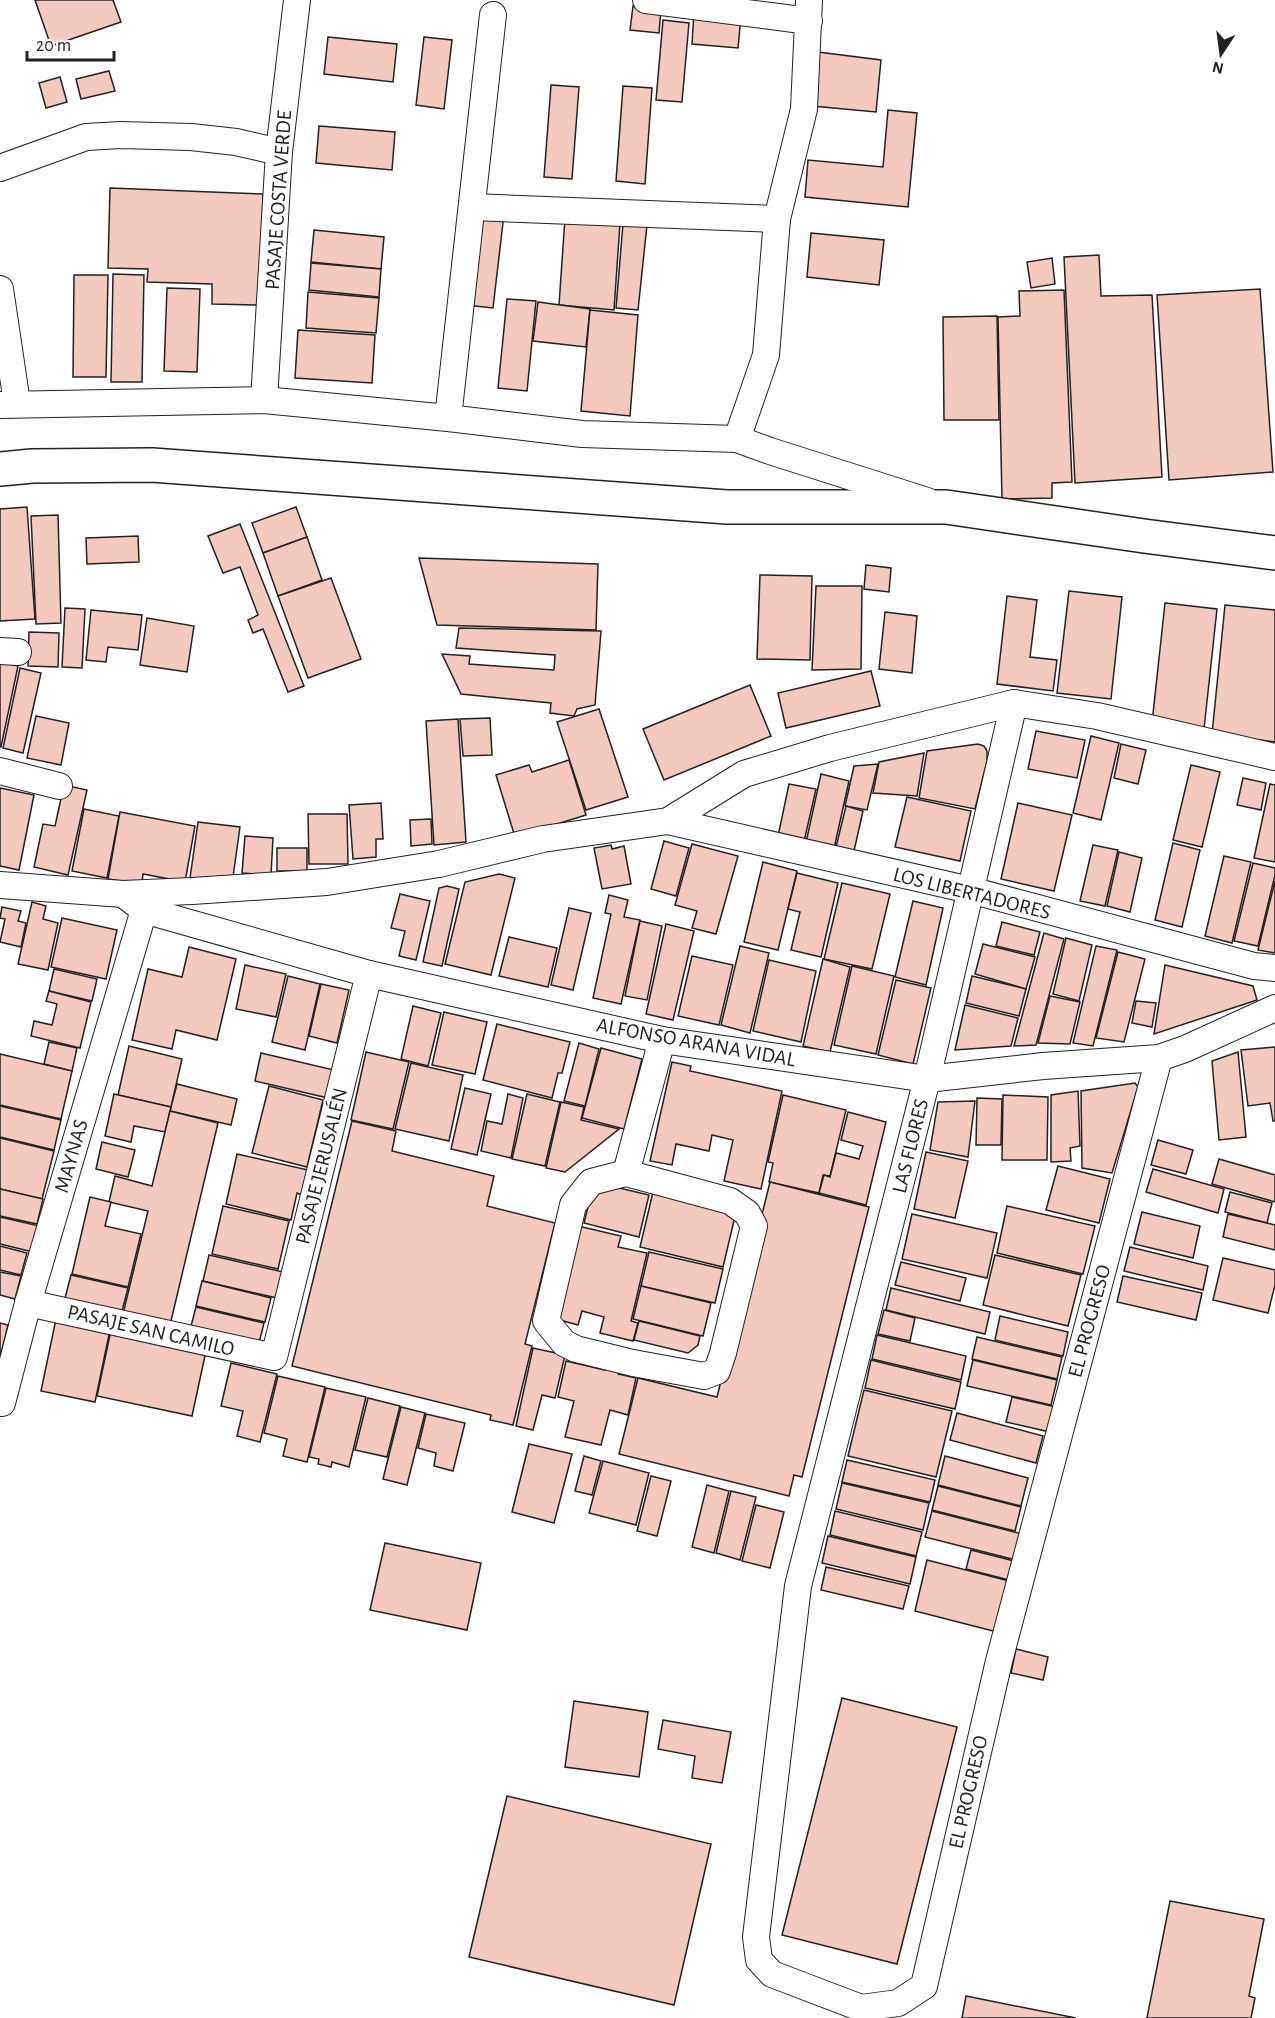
<svg xmlns="http://www.w3.org/2000/svg" width="1275" height="2018" font-family="'Alegreya Sans',sans-serif">
<style>
.building{fill:#f3c9c0;stroke:#222;stroke-width:1.5}
.lines{fill:none;stroke-linecap:round;stroke-linejoin:round}
.minor-casing{stroke:#222;stroke-width:28}
.trunk-casing{stroke:#222;stroke-width:36}
.minor{stroke:#fff;stroke-width:26}
.trunk{stroke:#fff;stroke-width:33}
.labels{text-anchor:middle;stroke-width:4.5;stroke-linejoin:round;paint-order:stroke}
.street-label{font-size:21px;fill:#222;stroke:#fff}
</style>
<rect width="100%" height="100%" fill="#fff"/>
<g class="building">
<path d="M35,0H113L121,22L51,46Z"/>
<path d="M633,6L661,9L659,33L630,30Z"/>
<path d="M694,12L741,16L738,48L692,44Z"/>
<path d="M663,20L689,23L682,102L656,100Z"/>
<path d="M328,37L397,44L393,82L324,74Z"/>
<path d="M424,37L452,40L444,109L416,105Z"/>
<path d="M818,52L881,60L876,112L812,106Z"/>
<path d="M109,71L115,91L81,99L76,79Z"/>
<path d="M60,77L67,102L46,108L39,83Z"/>
<path d="M551,85L579,87L572,179L544,177Z"/>
<path d="M623,86L652,88L645,184L616,181Z"/>
<path d="M888,110L917,113L908,207L805,197L808,160L883,167Z"/>
<path d="M319,126L395,132L392,170L316,163Z"/>
<path d="M110,188L263,194L260,305L212,304V284L147,282L148,269L108,268Z"/>
<path d="M477,211L504,214L493,308L466,305Z"/>
<path d="M565,218L620,223L614,310L559,305Z"/>
<path d="M623,224L647,225L638,310L616,308Z"/>
<path d="M314,230L384,237L381,269L311,262Z"/>
<path d="M811,233L884,240L879,285L807,277Z"/>
<path d="M1099,255L1101,296L1152,295L1162,477L1075,483L1064,257Z"/>
<path d="M1052,258L1055,284L1031,288L1027,262Z"/>
<path d="M311,263L381,269L379,297L309,290Z"/>
<path d="M113,274L144,275L142,382H111Z"/>
<path d="M74,275H108L106,377H73Z"/>
<path d="M167,288L200,289L197,372L164,371Z"/>
<path d="M1260,289L1273,472L1169,480L1157,295Z"/>
<path d="M1064,290L1072,482L1052,483V498L1002,499L998,317L1020,316L1019,291Z"/>
<path d="M308,292L379,298L376,333L306,328Z"/>
<path d="M507,299L536,301L527,391L498,388Z"/>
<path d="M538,302L590,309L586,347L533,341Z"/>
<path d="M590,310L638,315L630,416L581,411Z"/>
<path d="M997,316L999,420H944L943,317Z"/>
<path d="M298,330L375,335L372,383L295,378Z"/>
<path d="M27,507L35,619L0,621V509Z"/>
<path d="M296,507L307,537L263,553L252,523Z"/>
<path d="M58,515L61,623L36,624L31,516Z"/>
<path d="M240,524L304,686L288,692L263,629L253,633L248,620L258,615L240,567L223,573L208,536Z"/>
<path d="M138,536L139,562L87,564L86,538Z"/>
<path d="M307,537L322,580L278,596L263,553Z"/>
<path d="M419,558L598,564L596,630L437,625Z"/>
<path d="M866,565L891,568L889,592L864,589Z"/>
<path d="M760,575L812,576L810,660L757,659Z"/>
<path d="M331,578L361,659L308,678L278,596Z"/>
<path d="M816,586H862L861,669L812,670Z"/>
<path d="M1069,591L1122,597L1111,699L1057,693Z"/>
<path d="M1007,596L1037,600L1030,657L1057,660L1053,691L997,684Z"/>
<path d="M1165,603L1217,609L1204,729L1152,723Z"/>
<path d="M1225,605L1275,610V742L1212,734Z"/>
<path d="M65,608L85,609L82,668L62,667Z"/>
<path d="M91,610L142,615L138,650L108,647L106,662L86,660Z"/>
<path d="M885,612L917,616L912,673L879,669Z"/>
<path d="M147,618L194,626L187,672L140,665Z"/>
<path d="M459,628L601,631L595,705L577,709L574,716L550,713L551,703L461,694L442,654L470,656L469,664L554,670L555,655L456,648Z"/>
<path d="M29,632L59,633L58,667L28,666Z"/>
<path d="M0,662L18,666L1,747H0Z"/>
<path d="M20,668L41,673L23,753L3,748Z"/>
<path d="M871,671L880,706L786,728L778,693Z"/>
<path d="M750,685L771,736L664,780L643,729Z"/>
<path d="M599,709L628,797L586,810L557,722Z"/>
<path d="M36,716L69,723L61,765L27,758Z"/>
<path d="M490,718L492,755L463,756L460,719Z"/>
<path d="M458,719L466,842L434,845L426,721Z"/>
<path d="M1036,731L1085,740L1077,778L1028,769Z"/>
<path d="M1091,736L1119,743L1101,820L1073,813Z"/>
<path d="M978,744L984,746L987,751V761L975,809L919,798L927,751Z"/>
<path d="M1121,744L1146,750L1138,784L1114,778Z"/>
<path d="M924,753L917,796L873,793L879,762Z"/>
<path d="M569,760L586,815L515,837L496,775L529,765L532,772Z"/>
<path d="M878,764L867,810L845,806L854,766Z"/>
<path d="M1191,765L1220,772L1202,847L1173,840Z"/>
<path d="M821,774L849,781L833,853L805,847Z"/>
<path d="M1243,778L1266,783L1261,810L1237,805Z"/>
<path d="M789,784L816,789L803,846L777,841Z"/>
<path d="M1270,784L1275,785V862L1254,858Z"/>
<path d="M64,785L87,790L68,875L34,867L43,824L55,826Z"/>
<path d="M0,788L34,795L19,870L0,866Z"/>
<path d="M907,797L971,811L960,861L895,847Z"/>
<path d="M381,803L383,839H376V857L353,859L349,805Z"/>
<path d="M1018,803L1072,815L1054,891L1001,879Z"/>
<path d="M846,806L863,811L854,851L836,847Z"/>
<path d="M84,809L119,816L107,878L72,871Z"/>
<path d="M120,812L195,826L185,882L143,874L142,884L108,879Z"/>
<path d="M308,814H347L348,864H309Z"/>
<path d="M431,819L432,844L411,846L410,820Z"/>
<path d="M198,822L240,827L232,884L190,878Z"/>
<path d="M245,836L273,838L271,875L242,873Z"/>
<path d="M664,841L689,848L676,896L651,889Z"/>
<path d="M1173,843L1200,850L1182,927L1155,920Z"/>
<path d="M692,844L738,856L716,934L692,928L697,911L675,905Z"/>
<path d="M611,845L612,849L624,846L631,884L602,889L594,848Z"/>
<path d="M1093,845L1118,850L1105,906L1080,901Z"/>
<rect x="277" y="848" width="30" height="23"/>
<path d="M1119,852L1142,858L1130,912L1107,906Z"/>
<path d="M1224,856L1251,862L1232,943L1205,936Z"/>
<path d="M763,862L797,871L778,950L744,942Z"/>
<path d="M1253,863L1275,868V875L1258,946L1234,941Z"/>
<path d="M797,873L838,883L821,957L791,950L800,912L788,909Z"/>
<path d="M499,874L515,878L491,975L445,964L465,882Z"/>
<path d="M1275,881V953L1258,950Z"/>
<path d="M842,883L890,894L872,969L824,959Z"/>
<path d="M447,886L459,889L442,966L423,962L439,888Z"/>
<path d="M400,894L430,901L416,960L399,956L405,931L391,928Z"/>
<path d="M609,895L628,900L624,917L640,920L621,1004L593,998L611,914L605,913Z"/>
<path d="M913,901L943,908L926,985L895,977Z"/>
<path d="M32,902L46,906L43,919L58,923L48,970L18,964Z"/>
<path d="M2,907L21,911L18,921L26,923L21,947L0,942L5,919L0,918Z"/>
<path d="M569,908L591,913L573,990L551,985Z"/>
<path d="M62,918L117,930L106,979L51,967Z"/>
<path d="M640,921L662,926L647,1000L625,996Z"/>
<path d="M1002,922L1040,932L1034,955L996,946Z"/>
<path d="M666,924L694,931L673,1020L646,1014Z"/>
<path d="M1044,933L1064,939L1036,1045L1014,1046Z"/>
<path d="M509,937L557,948L548,987L499,976Z"/>
<path d="M1066,938L1092,945L1079,1001L1053,994Z"/>
<path d="M983,944L1035,957L1026,989L975,974Z"/>
<path d="M740,946L769,953L750,1033L721,1025Z"/>
<path d="M1096,946L1117,950L1093,1046L1073,1043Z"/>
<path d="M189,947L236,959L217,1040L176,1030L172,1049L132,1040L148,969L182,977Z"/>
<path d="M1118,952L1145,959L1124,1042L1096,1038Z"/>
<path d="M692,956L733,965L719,1025L678,1016Z"/>
<path d="M823,959L850,967L830,1052L803,1046Z"/>
<path d="M769,960L816,971L801,1042L753,1031Z"/>
<path d="M245,965L286,974L276,1017L236,1009Z"/>
<path d="M1165,965L1253,986L1257,1000L1154,1034Z"/>
<path d="M852,966L894,976L876,1054L834,1045Z"/>
<path d="M54,969L97,979L92,1001L49,991Z"/>
<path d="M288,976L320,984L305,1050L272,1042Z"/>
<path d="M972,976L1026,989L1019,1016L966,1003Z"/>
<path d="M896,980L931,988L913,1064L878,1055Z"/>
<path d="M321,984L349,990L337,1043L309,1036Z"/>
<path d="M49,991L91,1002L80,1048L31,1036L34,1021L52,1025L57,1004L46,1001Z"/>
<path d="M1050,996L1080,1002L1070,1044L1038,1043Z"/>
<path d="M1136,1001L1156,1003L1152,1027L1132,1023Z"/>
<path d="M965,1005L1018,1018L1011,1046L955,1050Z"/>
<path d="M413,1006L441,1013L428,1066L401,1059Z"/>
<path d="M444,1012L487,1022L475,1074L432,1065Z"/>
<path d="M497,1024L570,1042L562,1073H558L552,1098L483,1080Z"/>
<path d="M49,1042L77,1048L72,1071L44,1064Z"/>
<path d="M579,1043L599,1049L585,1106L564,1101Z"/>
<path d="M129,1046L182,1059L171,1107L118,1095Z"/>
<path d="M1275,1047V1121H1273L1270,1103L1248,1106L1241,1050Z"/>
<path d="M601,1048L642,1059L624,1129L582,1118Z"/>
<path d="M366,1052L409,1062L393,1129L351,1120Z"/>
<path d="M1238,1052L1246,1137L1219,1140L1212,1061Z"/>
<path d="M261,1053L334,1070L328,1098L255,1081Z"/>
<path d="M0,1054L72,1071L61,1119L0,1105Z"/>
<path d="M672,1062L691,1066L690,1071L782,1091L761,1189L724,1181L733,1140L712,1135L709,1151L676,1144L672,1165L650,1161Z"/>
<path d="M411,1063L463,1075L449,1141L395,1129Z"/>
<path d="M1135,1083L1138,1087L1112,1173L1082,1168L1081,1091Z"/>
<path d="M177,1084L237,1099L231,1125L170,1111Z"/>
<path d="M269,1086L323,1100L307,1167L252,1153Z"/>
<path d="M465,1088L491,1094L477,1155L451,1149Z"/>
<path d="M1078,1091L1080,1146L1070,1148L1071,1161L1051,1162V1095Z"/>
<path d="M114,1094L171,1107L165,1132L134,1126L131,1142L105,1136Z"/>
<path d="M508,1094L523,1098L511,1158L481,1151L487,1121L502,1124Z"/>
<path d="M527,1094L560,1102L545,1166L512,1159Z"/>
<path d="M783,1095L846,1110L830,1176L823,1175L819,1193L769,1182L773,1163L768,1162Z"/>
<path d="M1003,1095L1048,1097L1047,1160H1002Z"/>
<path d="M977,1098L1002,1099L1001,1145H976Z"/>
<path d="M975,1101L968,1157L930,1150L938,1102Z"/>
<path d="M561,1102L584,1107L581,1120L619,1129L565,1172L546,1168Z"/>
<path d="M0,1106L61,1120L54,1150L0,1137Z"/>
<path d="M170,1111L218,1123L170,1325L123,1314L148,1211L109,1202L115,1176L152,1186Z"/>
<path d="M848,1112L886,1122L866,1205L819,1193L824,1175L830,1177L836,1153L859,1159L863,1146L841,1140Z"/>
<path d="M352,1121L396,1131L392,1151L494,1176L487,1206L555,1223L525,1344L532,1346L513,1425L490,1420L491,1415L292,1366Z"/>
<path d="M0,1138L54,1151L42,1199L0,1189Z"/>
<path d="M1158,1140L1193,1150L1186,1174L1151,1165Z"/>
<path d="M102,1142L135,1150L128,1177L96,1169Z"/>
<path d="M926,1152L968,1161L955,1218L914,1209Z"/>
<path d="M237,1154L308,1170L302,1195L297,1193L291,1220L226,1204Z"/>
<path d="M1219,1159L1275,1175V1202L1212,1184Z"/>
<path d="M1058,1166L1110,1179L1099,1223L1046,1210Z"/>
<path d="M1153,1169L1224,1189L1218,1213L1146,1192Z"/>
<path d="M594,1182L649,1195L639,1237L584,1223Z"/>
<path d="M770,1182L869,1207L802,1477L794,1475L789,1496L619,1454L638,1378L717,1397Z"/>
<path d="M0,1189L43,1199L37,1224L0,1216Z"/>
<path d="M653,1192L736,1212L723,1267L640,1247Z"/>
<path d="M1230,1192L1272,1203L1267,1223L1225,1212Z"/>
<path d="M90,1197L111,1202L105,1226L141,1234L128,1287L72,1274Z"/>
<path d="M223,1206L289,1221L278,1269L212,1254Z"/>
<path d="M1007,1206L1095,1226L1083,1274L997,1253Z"/>
<path d="M1142,1212L1200,1226L1193,1258L1134,1244Z"/>
<path d="M912,1214L997,1233L987,1278L902,1259Z"/>
<path d="M1228,1214L1275,1225V1250L1223,1237Z"/>
<path d="M0,1217L39,1226L33,1252L0,1244Z"/>
<path d="M578,1226L621,1236L618,1247L647,1253L631,1321L638,1323L633,1341L600,1333L604,1317L582,1311L578,1325L556,1319Z"/>
<path d="M0,1246L27,1253L21,1275L0,1270Z"/>
<path d="M1130,1247L1208,1266L1203,1290L1124,1271Z"/>
<path d="M649,1252L723,1269L715,1303L641,1286Z"/>
<path d="M209,1255L283,1272L277,1298L203,1281Z"/>
<path d="M995,1255L1081,1275L1068,1326L983,1305Z"/>
<path d="M1223,1258L1275,1270V1285L1268,1313L1213,1300Z"/>
<path d="M901,1262L966,1278L960,1301L895,1285Z"/>
<path d="M0,1272L21,1276L15,1299L0,1295Z"/>
<path d="M71,1275L128,1288L121,1315L64,1302Z"/>
<path d="M1123,1276L1202,1293L1196,1320L1117,1302Z"/>
<path d="M202,1281L271,1298L265,1322L196,1306Z"/>
<path d="M641,1286L711,1303L703,1336L633,1319Z"/>
<path d="M891,1288L990,1312L985,1334L886,1310Z"/>
<path d="M196,1307L264,1323L258,1347L191,1326Z"/>
<path d="M884,1310L915,1318L910,1341L878,1334Z"/>
<path d="M1000,1316L1068,1332L1063,1356L995,1340Z"/>
<path d="M56,1319L110,1330L95,1402L41,1391Z"/>
<path d="M639,1321L700,1336L698,1345L688,1353L634,1340Z"/>
<path d="M0,1323L8,1325L0,1358Z"/>
<path d="M111,1330L206,1351L192,1416L97,1396Z"/>
<path d="M877,1335L966,1356L961,1380L872,1359Z"/>
<path d="M977,1337L1062,1357L1057,1379L972,1359Z"/>
<path d="M533,1348L565,1355L555,1398L542,1395L533,1430L516,1426Z"/>
<path d="M871,1360L961,1382L955,1409L865,1388Z"/>
<path d="M973,1360L1057,1380L1051,1405L967,1386Z"/>
<path d="M566,1361L605,1370L606,1365L620,1368L618,1374L636,1378L628,1415L610,1410L601,1445L565,1437L574,1401L558,1397Z"/>
<path d="M231,1363L277,1374L260,1442L237,1436L243,1411L221,1406Z"/>
<path d="M278,1376L325,1387L307,1462L283,1456L287,1439L264,1433Z"/>
<path d="M326,1388L366,1397L349,1467L332,1462L331,1467L318,1464L319,1459L309,1457Z"/>
<path d="M864,1390L952,1411L936,1477L848,1456Z"/>
<path d="M1012,1397L1056,1407L1050,1432L1006,1422Z"/>
<path d="M368,1398L400,1406L387,1457L355,1450Z"/>
<path d="M401,1407L425,1413L407,1485L383,1479Z"/>
<path d="M957,1413L1043,1436L1036,1463L950,1440Z"/>
<path d="M426,1414L465,1423L453,1471L434,1466L436,1453L418,1448Z"/>
<path d="M529,1444L572,1454L554,1523L512,1512Z"/>
<path d="M584,1456L601,1461L592,1495L575,1491Z"/>
<path d="M945,1456L1028,1478L1021,1506L938,1485Z"/>
<path d="M847,1460L935,1480L930,1502L842,1482Z"/>
<path d="M603,1461L649,1473L636,1525L589,1513Z"/>
<path d="M651,1476L671,1481L657,1536L637,1531Z"/>
<path d="M842,1483L929,1503L923,1530L836,1509Z"/>
<path d="M707,1485L729,1491L714,1553L692,1547Z"/>
<path d="M938,1486L1021,1507L1015,1531L932,1510Z"/>
<path d="M731,1491L756,1497L740,1560L716,1553Z"/>
<path d="M756,1505L784,1512L770,1568L742,1561Z"/>
<path d="M835,1511L922,1532L916,1556L830,1535Z"/>
<path d="M932,1511L1022,1534L1016,1560L925,1537Z"/>
<path d="M828,1536L916,1557L910,1584L822,1563Z"/>
<path d="M385,1543L481,1563L467,1630L370,1610Z"/>
<path d="M971,1550L1014,1561L1009,1580L966,1569Z"/>
<path d="M927,1560L1013,1582L1001,1633L915,1611Z"/>
<path d="M826,1567L909,1586L903,1609L821,1590Z"/>
<path d="M1016,1649L1048,1657L1043,1680L1011,1673Z"/>
<path d="M842,1698L957,1727L897,1964L782,1935Z"/>
<path d="M574,1701L648,1712L639,1777L565,1767Z"/>
<path d="M663,1720L731,1732L722,1783L692,1778L695,1756L658,1749Z"/>
<path d="M507,1796L711,1844L674,2005L469,1957Z"/>
<path d="M1170,1901L1264,1919L1249,1996L1255,1998L1251,2018H1147Z"/>
<path d="M966,1996L1076,2018H962Z"/>
</g>
<g class="lines">
<g class="minor-casing">
<g id="minor">
<path d="M646,0L809,21"/>
<path d="M0,168L86,137L121,135L191,137L236,142L279,152"/>
<path d="M472,207L777,219"/>
<path d="M0,289L17,403"/>
<path d="M264,400L279,152L297,0"/>
<path d="M0,405L264,400L448,418L582,434L737,439L770,451L927,501"/>
<path d="M448,418L493,15"/>
<path d="M737,439L766,355L777,219L804,109L809,0"/>
<path d="M0,651L18,652"/>
<path d="M1014,703L927,1079L798,1586L756,1937L759,1960L772,1974L861,2008L898,2003L924,1986L999,1661L1159,1058"/>
<path d="M0,771L59,786"/>
<path d="M668,821L970,890L1254,966L1275,968"/>
<path d="M0,885L123,894L192,891L327,882L439,864L543,839L668,821L744,774L830,748L1014,703L1097,716L1275,757"/>
<path d="M123,894L144,910L369,974L662,1040L927,1079L1043,1066L1159,1058L1185,1049L1275,1008"/>
<path d="M626,1173L730,1201L747,1213L754,1226L723,1353L717,1371L704,1376L633,1363L576,1349L564,1343L546,1321L573,1205L591,1182Z"/>
<path d="M626,1173L662,1040"/>
<path d="M28,1303L274,1357L369,974"/>
<path d="M2,1403L28,1303L144,910"/>
</g>
</g>
<g class="trunk-casing">
<path id="trunk" d="M0,469L32,466L152,465L727,507H946L1144,536L1275,553"/>
</g>
<use href="#minor" class="minor"/>
<use href="#trunk" class="trunk"/>
</g>
<g class="labels">
<g class="street-label">
<text transform="translate(278 200) rotate(-86)" y="7">PASAJE COSTA VERDE</text>
<text transform="translate(972 893) rotate(14)" y="7">LOS LIBERTADORES</text>
<text transform="translate(696 1042) rotate(10)" y="7">ALFONSO ARANA VIDAL</text>
<text transform="translate(910 1146) rotate(-76)" y="7">LAS FLORES</text>
<text transform="translate(71 1156) rotate(-74)" y="7">MAYNAS</text>
<text transform="translate(321 1166) rotate(-76)" y="7">PASAJE JERUSALÉN</text>
<text transform="translate(1089 1321) rotate(-75)" y="7">EL PROGRESO</text>
<text transform="translate(151 1330) rotate(13)" y="7">PASAJE SAN CAMILO</text>
<text transform="translate(968 1792) rotate(-77)" y="7">EL PROGRESO</text>
</g>
</g>
<g transform="translate(1221 54) rotate(193)" stroke="#ffffff" stroke-width="4.5" paint-order="stroke">
<path d="M0-4.5L10 22L0 15L-10 22Z" fill="#222222"/>
<text y="-9" font-size="16" font-weight="bold" text-anchor="middle" fill="#222222">N</text>
</g>
<path d="M27 51v9h87v-9" fill="none" stroke="#222222" stroke-width="3"/>
<text x="36" y="51" font-size="18" fill="#222222" stroke="#ffffff" stroke-width="4.5" paint-order="stroke">20 m</text>
</svg>
